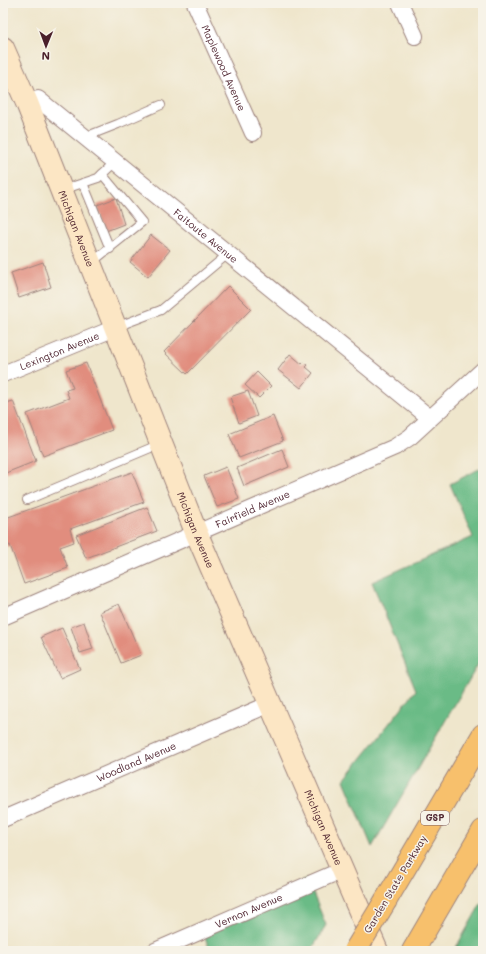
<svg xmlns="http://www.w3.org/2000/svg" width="486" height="954" font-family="Mali,sans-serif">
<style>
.forest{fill:#6abb86;stroke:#5a6d58}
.building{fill:#e18d7e}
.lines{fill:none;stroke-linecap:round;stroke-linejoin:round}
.lane-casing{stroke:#9c827c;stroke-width:10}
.street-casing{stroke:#9c827c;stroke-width:18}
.secondary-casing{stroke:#9c827c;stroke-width:24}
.highway-casing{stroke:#9c827c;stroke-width:24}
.lane{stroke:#fff;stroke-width:8}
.street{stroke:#fff;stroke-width:16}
.secondary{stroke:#fce6c4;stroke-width:22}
.highway{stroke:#f7c06c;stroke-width:22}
.highway-bridge-casing{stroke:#9c827c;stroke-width:24;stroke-linecap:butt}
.highway-bridge{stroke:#f7c06c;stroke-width:22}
.labels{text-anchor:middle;stroke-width:3;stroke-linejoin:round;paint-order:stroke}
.shield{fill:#f7f3e8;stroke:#7e5f64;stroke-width:1}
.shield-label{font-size:9px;font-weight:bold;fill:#4a1f2b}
.street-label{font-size:10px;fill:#4a1f2b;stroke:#f7f3e8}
</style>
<rect width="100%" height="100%" fill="#f7f3e8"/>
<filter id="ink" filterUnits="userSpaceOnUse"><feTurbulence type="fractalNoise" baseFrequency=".025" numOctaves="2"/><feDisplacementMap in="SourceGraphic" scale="8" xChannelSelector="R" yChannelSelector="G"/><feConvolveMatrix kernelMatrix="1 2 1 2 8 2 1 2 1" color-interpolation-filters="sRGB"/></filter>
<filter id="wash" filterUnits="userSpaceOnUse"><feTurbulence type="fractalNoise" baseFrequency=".012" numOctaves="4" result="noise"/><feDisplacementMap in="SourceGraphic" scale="16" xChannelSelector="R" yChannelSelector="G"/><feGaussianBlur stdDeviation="0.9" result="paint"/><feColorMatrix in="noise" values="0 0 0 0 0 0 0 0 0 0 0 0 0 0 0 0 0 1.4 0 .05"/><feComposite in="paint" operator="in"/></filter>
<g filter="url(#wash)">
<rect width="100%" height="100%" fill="#efe6cc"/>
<g class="forest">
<path d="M483,467V656L372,847L344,780L416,690L372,582L473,537L450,484Z"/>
<path d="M307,879L326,925L311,951H210L202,929Z"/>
<path d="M483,900V951H454Z"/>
</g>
<g id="blocks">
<g class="building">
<path d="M116,198L124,224L106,231L97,205Z"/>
<path d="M151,235L170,250L148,277L130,262Z"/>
<path d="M43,262L51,287L19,298L11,273Z"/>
<path d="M228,286L251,309L187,374L164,352Z"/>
<path d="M290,354L302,364L304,362L308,365L306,367L313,373L301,388L278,370Z"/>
<path d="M86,363L112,430L43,456L27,414L69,398L66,390L73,388L66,370Z"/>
<path d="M257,372L271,386L259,398L245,385Z"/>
<path d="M248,391L257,416L239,423L230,397Z"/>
<path d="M13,401L36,461L3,474V404Z"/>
<path d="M273,416L283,441L239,458L229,434Z"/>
<path d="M282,449L289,467L244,486L237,468Z"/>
<path d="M226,467L239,499L217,507L204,476Z"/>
<path d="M132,472L144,502L70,529L74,542L60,547L68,568L24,584L10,545L3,548V519Z"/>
<path d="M147,507L157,531L86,558L76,535Z"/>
<path d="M119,604L141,655L121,663L100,612Z"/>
<path d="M84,622L93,649L80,653L71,627Z"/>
<path d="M62,628L80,669L60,678L41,637Z"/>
</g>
</g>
</g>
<g filter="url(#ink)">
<use href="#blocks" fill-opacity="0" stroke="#9c827c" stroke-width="1"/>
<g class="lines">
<g class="lane-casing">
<g id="lane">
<path d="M85,137L118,124L161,105"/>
<path d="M83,183L110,249"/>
<path d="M62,190L98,178L115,162"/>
<path d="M91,263L142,222L102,174"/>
<path d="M116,327L161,310L228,254"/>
<path d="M27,500L160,444"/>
</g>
</g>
<g class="street-casing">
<g id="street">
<path id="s1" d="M195,3L253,133"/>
<path d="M400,3L415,36"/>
<path id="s2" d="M27,103L38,99L430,418"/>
<path id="s3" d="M3,374L115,328"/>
<path id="s4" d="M3,617L395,447L410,437L483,370"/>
<path id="s5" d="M3,819L270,704"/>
<path id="s6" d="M155,951L342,870"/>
</g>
</g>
<g class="secondary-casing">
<g id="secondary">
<path id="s7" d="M3,48L27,103L196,532L377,951"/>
</g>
</g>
<g class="highway-casing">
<g id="highway">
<path d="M386,900L483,735"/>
<path d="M413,951L483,831"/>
</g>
</g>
<use href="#lane" class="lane"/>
<use href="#street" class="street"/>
<use href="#secondary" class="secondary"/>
<use href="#highway" class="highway"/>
<g class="highway-bridge-casing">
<path id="highway-bridge" d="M355,951L386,900"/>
</g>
<use href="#highway-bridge" class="highway-bridge"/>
</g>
</g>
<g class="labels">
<rect class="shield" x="421" y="811" width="28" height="14" rx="3"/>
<g class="shield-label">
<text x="435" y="821">GSP</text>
</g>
<g class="street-label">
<text dy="4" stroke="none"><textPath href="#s1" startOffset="71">Maplewood Avenue</textPath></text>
<text dy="4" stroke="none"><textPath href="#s7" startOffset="195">Michigan Avenue</textPath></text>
<text dy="4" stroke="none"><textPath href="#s2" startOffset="228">Faitoute Avenue</textPath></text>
<text dy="4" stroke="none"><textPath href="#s3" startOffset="61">Lexington Avenue</textPath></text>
<text dy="4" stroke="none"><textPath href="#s4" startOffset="272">Fairfield Avenue</textPath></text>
<text dy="4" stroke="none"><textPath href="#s7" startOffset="519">Michigan Avenue</textPath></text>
<text dy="4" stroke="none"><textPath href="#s5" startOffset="145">Woodland Avenue</textPath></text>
<text dy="4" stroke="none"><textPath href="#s7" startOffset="843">Michigan Avenue</textPath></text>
<text transform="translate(395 884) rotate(-59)" y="4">Garden State Parkway</text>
<text dy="4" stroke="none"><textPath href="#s6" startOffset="102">Vernon Avenue</textPath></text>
</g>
</g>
<rect width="486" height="954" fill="none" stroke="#f7f3e8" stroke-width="16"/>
<g transform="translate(46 46) rotate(181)" stroke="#f7f3e8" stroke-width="3" paint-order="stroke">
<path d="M0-3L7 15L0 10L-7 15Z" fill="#4a1f2b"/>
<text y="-6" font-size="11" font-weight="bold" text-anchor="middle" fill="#4a1f2b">N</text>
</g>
</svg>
